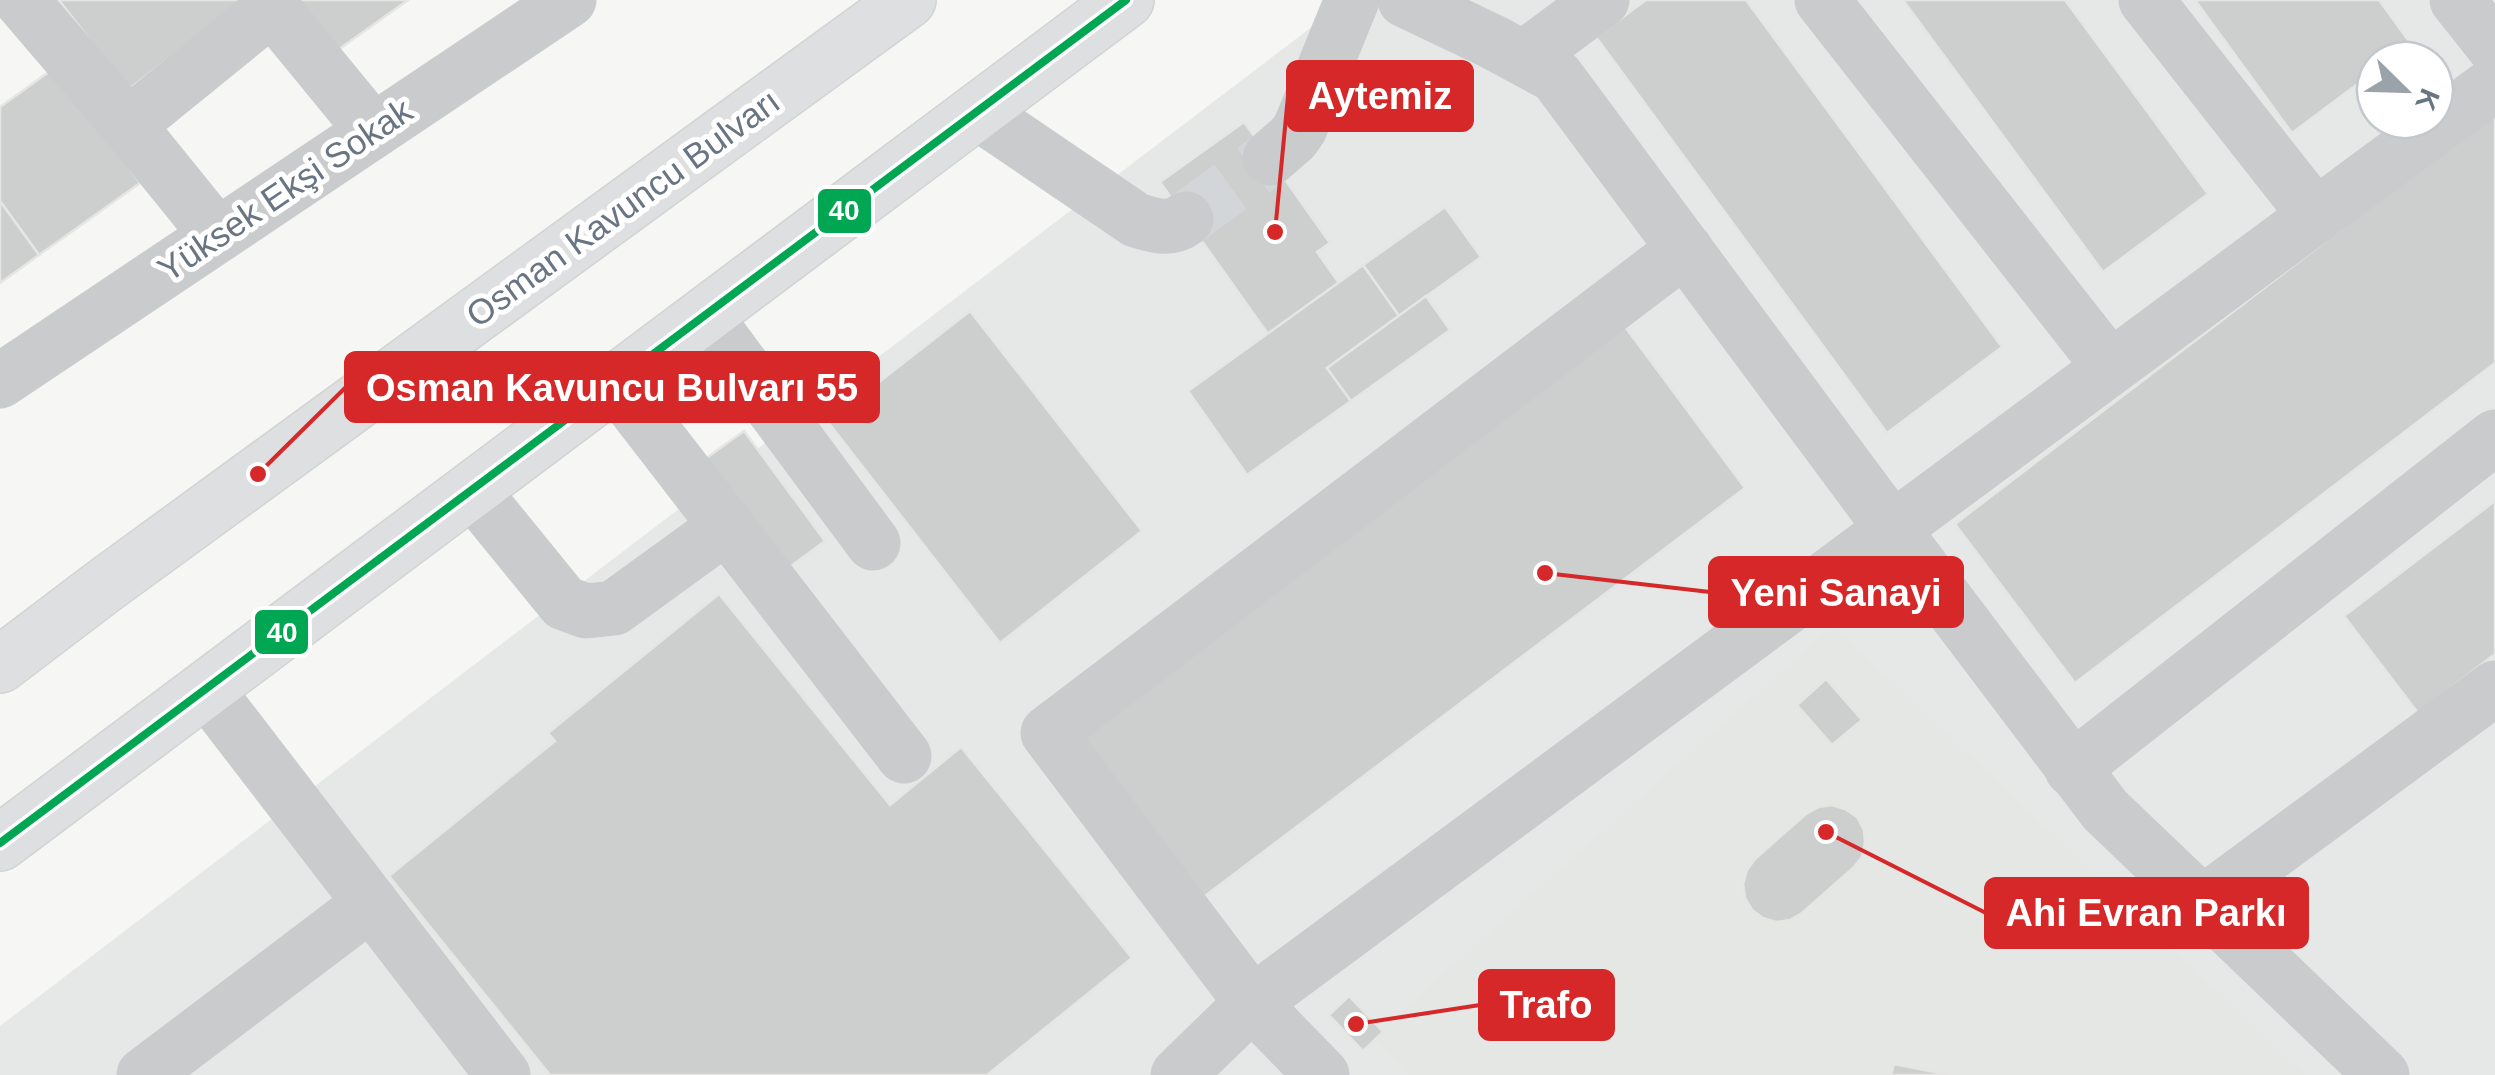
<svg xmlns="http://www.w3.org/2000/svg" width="2495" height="1075" font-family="Helvetica,sans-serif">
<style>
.built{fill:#e6e7e7;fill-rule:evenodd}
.green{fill:#e4e7e3}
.building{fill:#cdcece;stroke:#e5e5e4;stroke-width:2.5}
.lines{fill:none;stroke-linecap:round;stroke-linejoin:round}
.minor-tunnel{stroke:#d3d6d8;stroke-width:55;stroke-dasharray:55 28;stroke-linecap:butt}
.highway-casing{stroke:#d2d3d3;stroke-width:58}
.minor{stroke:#cacbcc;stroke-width:55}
.highway{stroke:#dedfe0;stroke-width:55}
.bus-1-casing{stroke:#fff;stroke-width:15}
.bus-1{stroke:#00a651;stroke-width:8}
.labels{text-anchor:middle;stroke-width:10;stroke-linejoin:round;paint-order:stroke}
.street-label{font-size:35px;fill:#697582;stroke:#fff}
.leader{fill:none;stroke:#d62828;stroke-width:4}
.callout-dot{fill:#d62828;stroke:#fff;stroke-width:4}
.callout{fill:#d62828;stroke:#d62828;stroke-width:4}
.callout-label{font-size:38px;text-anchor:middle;font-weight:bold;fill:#fff}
.line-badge{stroke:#fff;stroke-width:4}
.badge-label{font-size:28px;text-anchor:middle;font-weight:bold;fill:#fff}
</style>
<rect width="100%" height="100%" fill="#f6f6f5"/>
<path class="built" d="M1347,0H2495V1075H0V1026ZM2375,60H2435V120H2375Z"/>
<path class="green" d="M1833,626L2305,1075H1410L1373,1037Z"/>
<g class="building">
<path d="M59,0H243L128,90Z"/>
<path d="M298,0H408L335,52Z"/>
<path d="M1646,0H1746L2002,347L1887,433L1596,37Z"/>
<path d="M1903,0H2065L2208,194L2103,272Z"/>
<path d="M2195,0H2379L2411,44L2389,60H2375V71L2292,133Z"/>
<path d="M57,66L140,183L39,255L0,201V107Z"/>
<path d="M2495,112V363L2075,683L1955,524Z"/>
<path d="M1244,122L1330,243L1317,252L1339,283L1268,334L1160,182Z"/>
<path d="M0,201L39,255L0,283Z"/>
<path d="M1445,207L1481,257L1399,316L1363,265Z"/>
<path d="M1363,265L1399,316L1327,368L1351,401L1247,475L1188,391Z"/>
<path d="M1426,296L1450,330L1351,401L1327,368Z"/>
<path d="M970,311L1142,531L1000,643L828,422Z"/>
<path d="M1623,324L1745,488L1197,902L1075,739Z"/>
<path d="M744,431L825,541L787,569L705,459Z"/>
<path d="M2495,501V654L2418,713L2344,616Z"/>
<path d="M719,594L890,805L961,747L1132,958L987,1075H550L389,876L555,741L548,733Z"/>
<path d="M1826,679L1862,720L1832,745L1797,705Z"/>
<path d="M1832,805L1845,809L1857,817L1864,830L1865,843L1862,857L1853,868L1802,913L1790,920L1776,922L1763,918L1752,910L1745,898L1743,884L1747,870L1755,859L1806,814L1819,807Z"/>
<path d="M1349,996L1383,1032L1363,1051L1329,1015Z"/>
<path d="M1894,1064L1949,1075H1891Z"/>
</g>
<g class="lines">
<path class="minor-tunnel" d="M1186,219L1270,158"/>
<g class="highway-casing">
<g id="highway">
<path d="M0,665L104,586L908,0"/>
<path d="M0,843L1126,0"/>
</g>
</g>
<g class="minor">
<path d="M21,0L128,125"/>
<path d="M1405,0L1493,42L1556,76L1893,530L2105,810L2382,1075"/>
<path d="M1822,0L2110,367"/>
<path d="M2146,0L2316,216"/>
<path d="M2457,0L2495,48"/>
<path d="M1524,58L1602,0"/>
<path d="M977,112L1136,220C1155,226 1170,231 1186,219"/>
<path d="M1270,158L1293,138L1300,128L1352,0"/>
<path d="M217,235L128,125L272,8L373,131"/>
<path d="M705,316L873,543"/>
<path d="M0,381L569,0"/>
<path d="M615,382L904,756"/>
<path d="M472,490L564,603L586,611L614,608L727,526"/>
<path d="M206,689L503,1075"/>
<path d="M2072,769L2495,437"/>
<path d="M2203,903L2495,688"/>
<path d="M144,1075L371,903"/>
<path d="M1178,1075L1252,1003L2495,83"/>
<path d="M1322,1075L1252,1003L1048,733L1685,249"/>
</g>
<use href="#highway" class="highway"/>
<g class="bus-1-casing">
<path id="bus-1" d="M0,843L1126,0"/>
</g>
<use href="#bus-1" class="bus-1"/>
</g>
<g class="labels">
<g class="street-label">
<text transform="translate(285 190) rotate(-34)" y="12">Yüksek Ekşi Sokak</text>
<text transform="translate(623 208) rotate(-36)" y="12">Osman Kavuncu Bulvarı</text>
</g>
</g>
<path class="leader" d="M1275 232L1288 96M258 474L346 387M1545 573L1710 592M1826 832L1986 913M1356 1024L1480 1005"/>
<g class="callout-dot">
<circle cx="1275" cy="232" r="10"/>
<circle cx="258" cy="474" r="10"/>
<circle cx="1545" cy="573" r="10"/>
<circle cx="1826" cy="832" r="10"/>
<circle cx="1356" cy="1024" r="10"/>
</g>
<g class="callout">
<rect x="1288" y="62" width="184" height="68" rx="10"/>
<rect x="346" y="353" width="532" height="68" rx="10"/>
<rect x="1710" y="558" width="252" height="68" rx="10"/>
<rect x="1986" y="879" width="321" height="68" rx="10"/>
<rect x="1480" y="971" width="133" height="68" rx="10"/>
</g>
<g class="callout-label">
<text x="1380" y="109">Aytemiz</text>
<text x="612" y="401">Osman Kavuncu Bulvarı 55</text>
<text x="1836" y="606">Yeni Sanayi</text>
<text x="2146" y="926">Ahi Evran Parkı</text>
<text x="1546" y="1018">Trafo</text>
</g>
<g class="line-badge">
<rect x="816" y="187" width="57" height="48" rx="10" fill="#00a651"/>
<rect x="253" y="608" width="57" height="48" rx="10" fill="#00a651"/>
</g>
<g class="badge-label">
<text x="844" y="220">40</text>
<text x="282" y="642">40</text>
</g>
<g transform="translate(2405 90) rotate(113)"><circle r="48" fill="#ffffff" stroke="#c3c8cd" stroke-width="2.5"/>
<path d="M0-8L18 38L0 25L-18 38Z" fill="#9aa2aa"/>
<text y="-15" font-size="28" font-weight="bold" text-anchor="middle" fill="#697582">K</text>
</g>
</svg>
